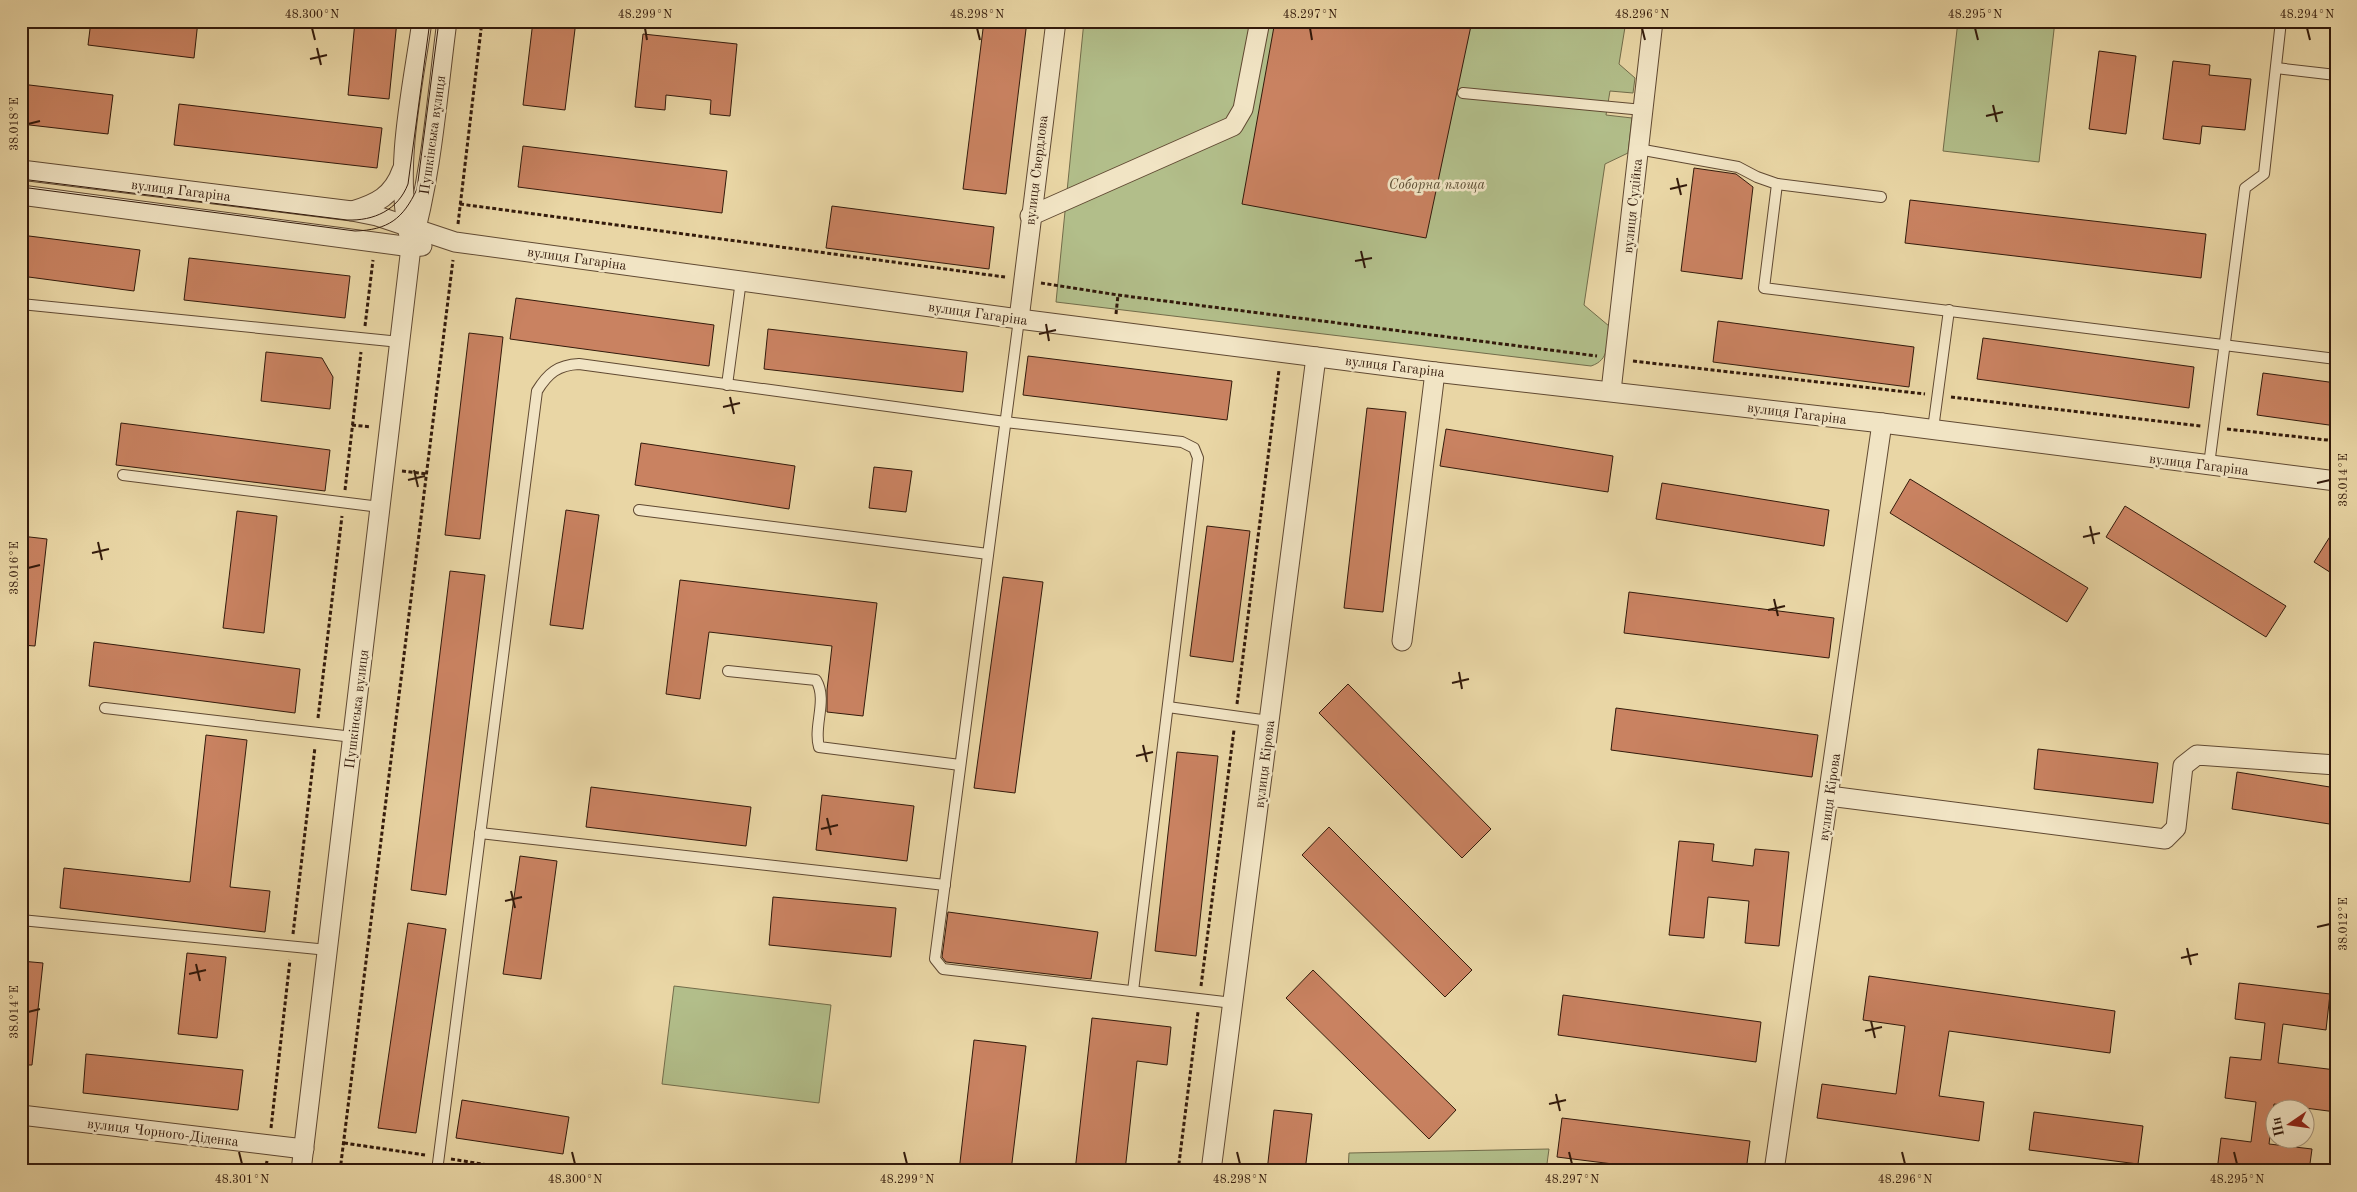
<svg xmlns="http://www.w3.org/2000/svg" width="2357" height="1192" font-family="'Old Standard TT',serif">
<style>
.green{fill:#b2be8a;stroke:#726c4a}
.building{fill:#c98261;stroke:#331a0b}
.lines{fill:none;stroke-linecap:round;stroke-linejoin:round}
.lane-casing{stroke:#604932;stroke-width:12}
.street-casing{stroke:#604932;stroke-width:21}
.path{stroke:#331a0b;stroke-width:3;stroke-dasharray:4 2.5;stroke-linecap:butt}
.lane{stroke:#f1e4c4;stroke-width:10}
.street{stroke:#f1e4c4;stroke-width:19}
.tram{stroke:#331a0b;stroke-width:1}
.ticks{fill:none;stroke:#331a0b;stroke-width:2}
.labels{text-anchor:middle;stroke-width:5;stroke-linejoin:round;paint-order:stroke}
.street-label{font-size:14px;fill:#331a0b;stroke:#f1e4c4}
.park-label{font-size:14px;font-style:italic;fill:#594b31;stroke:#f1e4c4}
.neatline{fill:none;stroke:#331a0b;stroke-width:2}
.ticks-label{font-size:12px;text-anchor:middle;fill:#331a0b}
</style>
<rect width="100%" height="100%" fill="#e9d6a5"/>
<filter id="stains"><feTurbulence type="fractalNoise" baseFrequency=".004" numOctaves="4"/><feColorMatrix values="0 0 0 0 .2 0 0 0 0 .09 0 0 0 0 .02 0 0 0 .5 -.17"/></filter>
<radialGradient id="worn" r=".72"><stop offset=".6" stop-color="#630" stop-opacity="0"/><stop offset="1" stop-color="#630" stop-opacity=".3"/></radialGradient>
<g class="green">
<path d="M1084,21H1626L1619,64L1635,78L1633,93L1610,91L1606,115L1632,118L1628,153L1605,164L1584,305L1609,326C1607,343 1610,360 1591,366L1056,302Z"/>
<path d="M1958,21H2055L2039,162L1943,151Z"/>
<path d="M674,986L831,1005L819,1103L662,1084Z"/>
<path d="M1549,1149L1546,1171H1348L1349,1153Z"/>
</g>
<g class="building">
<path d="M91,21H198L194,58L88,45Z"/>
<path d="M355,21H397L389,99L348,95Z"/>
<path d="M533,21H576L565,110L523,105Z"/>
<path d="M984,21H1027L1006,194L963,189Z"/>
<path d="M1275,21H1472L1426,238L1242,204Z"/>
<path d="M643,34L737,44L730,116L710,114L711,100L666,95L665,110L635,107Z"/>
<path d="M2099,51L2136,56L2126,134L2089,129Z"/>
<path d="M2173,61L2210,65L2209,75L2251,79L2245,130L2202,126L2200,144L2163,139Z"/>
<path d="M21,84L113,95L108,134L21,124Z"/>
<path d="M179,104L382,128L377,168L174,145Z"/>
<path d="M523,146L727,171L722,213L518,187Z"/>
<path d="M1694,168L1736,174L1753,187L1742,279L1681,271Z"/>
<path d="M1910,200L2206,234L2201,278L1905,243Z"/>
<path d="M832,206L994,227L989,269L826,248Z"/>
<path d="M21,235L140,250L134,291L21,276Z"/>
<path d="M189,258L350,276L345,318L184,300Z"/>
<path d="M516,298L714,325L709,366L510,339Z"/>
<path d="M1718,321L1914,347L1909,387L1713,362Z"/>
<path d="M768,329L967,352L963,392L764,369Z"/>
<path d="M469,333L503,337L480,539L445,535Z"/>
<path d="M1983,338L2194,367L2189,408L1977,379Z"/>
<path d="M266,352L322,358L333,377L330,409L261,401Z"/>
<path d="M1028,356L1232,381L1227,420L1023,395Z"/>
<path d="M2263,373L2336,383V426L2257,415Z"/>
<path d="M1367,408L1406,412L1383,612L1344,608Z"/>
<path d="M121,423L330,450L325,491L116,465Z"/>
<path d="M1446,429L1613,456L1608,492L1440,466Z"/>
<path d="M641,443L795,466L789,509L635,485Z"/>
<path d="M874,467L912,471L906,512L869,508Z"/>
<path d="M1910,479L2088,588L2067,622L1890,513Z"/>
<path d="M1662,483L1829,510L1824,546L1656,519Z"/>
<path d="M2125,506L2286,606L2266,637L2106,537Z"/>
<path d="M566,510L599,515L583,629L550,625Z"/>
<path d="M237,511L277,516L264,633L223,628Z"/>
<path d="M1207,526L1250,531L1233,662L1190,656Z"/>
<path d="M2336,527V576L2314,562Z"/>
<path d="M21,536L47,539L35,646L21,645Z"/>
<path d="M450,571L485,575L446,895L411,890Z"/>
<path d="M1003,577L1043,582L1015,793L974,788Z"/>
<path d="M680,580L877,603L863,716L827,712V690L832,646L709,632L700,699L666,694Z"/>
<path d="M1629,592L1834,618L1829,658L1624,633Z"/>
<path d="M94,642L300,669L295,713L89,686Z"/>
<path d="M1348,684L1491,829L1462,858L1319,713Z"/>
<path d="M1616,708L1818,735L1812,777L1611,750Z"/>
<path d="M206,735L247,740L230,887L270,891L265,932L60,908L64,868L190,882Z"/>
<path d="M2038,749L2158,763L2153,803L2034,789Z"/>
<path d="M1177,752L1218,756L1196,956L1155,951Z"/>
<path d="M2237,772L2336,788V825L2232,809Z"/>
<path d="M591,787L751,807L746,846L586,827Z"/>
<path d="M822,795L914,806L907,861L816,850Z"/>
<path d="M1329,827L1472,970L1445,997L1302,855Z"/>
<path d="M1679,841L1714,844L1712,861L1753,866L1755,849L1789,852L1779,946L1745,943L1749,901L1708,897L1704,938L1669,935Z"/>
<path d="M520,856L557,861L541,979L503,974Z"/>
<path d="M773,897L896,908L891,957L769,945Z"/>
<path d="M948,912L1098,932L1091,979L946,962L942,957Z"/>
<path d="M408,923L446,929L416,1133L378,1128Z"/>
<path d="M187,953L226,957L217,1038L178,1034Z"/>
<path d="M21,961L43,963L32,1065H21Z"/>
<path d="M1313,970L1456,1110L1429,1139L1286,998Z"/>
<path d="M1869,976L2115,1011L2110,1053L1949,1031L1939,1096L1984,1102L1979,1141L1817,1118L1822,1084L1896,1094L1905,1026L1863,1020Z"/>
<path d="M2239,983L2330,994L2326,1030L2283,1024L2278,1063L2336,1070V1112L2274,1104L2269,1144L2312,1149L2309,1171H2217L2221,1138L2251,1142L2256,1102L2225,1098L2230,1057L2261,1060L2265,1023L2235,1019Z"/>
<path d="M1563,995L1761,1022L1756,1062L1558,1035Z"/>
<path d="M1092,1018L1171,1027L1167,1065L1137,1061L1125,1171H1075Z"/>
<path d="M974,1040L1026,1046L1011,1171H959Z"/>
<path d="M86,1054L243,1070L238,1110L83,1093Z"/>
<path d="M462,1100L569,1117L563,1154L456,1138Z"/>
<path d="M1274,1110L1312,1114L1305,1171H1267Z"/>
<path d="M2034,1112L2143,1126L2138,1164L2029,1150Z"/>
<path d="M1562,1118L1750,1141L1746,1171H1669L1557,1157Z"/>
</g>
<g class="lines">
<g class="lane-casing">
<g id="lane">
<path d="M2276,68L2336,75"/>
<path d="M1463,93L1643,110"/>
<path d="M1638,149L1738,167L1757,177L1777,184L1764,288L2336,359"/>
<path d="M1777,184L1881,197"/>
<path d="M21,304L400,342"/>
<path d="M1019,319L935,959L943,969L1233,1003"/>
<path d="M727,385L741,280"/>
<path d="M1933,429L1949,310"/>
<path d="M2209,465L2245,188L2264,174L2281,21"/>
<path d="M123,475L380,507"/>
<path d="M639,510L988,554"/>
<path d="M728,671L816,680C828,700 813,726 819,747L960,765"/>
<path d="M1168,707L1269,721"/>
<path d="M105,708L353,737"/>
<path d="M480,833L945,885"/>
<path d="M21,920L328,950"/>
<path d="M437,1171L537,391C548,373 558,365 579,364L1005,422L1182,442L1194,448L1198,458L1133,991"/>
</g>
</g>
<g class="street-casing">
<g id="street">
<path d="M21,170L352,211L377,216L455,242L1019,319L1435,372L1882,423L2336,481"/>
<path d="M21,195L411,247L422,246"/>
<path d="M352,211C376,204 393,196 402,170"/>
<path d="M1030,216L1233,126L1243,109L1260,21"/>
<path d="M409,236C394,166 412,92 422,21"/>
<path d="M1019,319L1056,21"/>
<path d="M1611,391L1653,21"/>
<path d="M1402,641L1435,372"/>
<path d="M1829,796L2165,839L2176,828L2183,766L2197,755L2336,765"/>
<path d="M21,1115L304,1149"/>
<path d="M301,1171L411,247C432,174 437,96 447,21"/>
<path d="M1211,1171L1316,357"/>
<path d="M1774,1171L1882,423"/>
</g>
</g>
<g class="path">
<path d="M460,204L1005,277"/>
<path d="M458,224L482,21"/>
<path d="M1041,283L1118,295L1597,356"/>
<path d="M1116,314L1118,295"/>
<path d="M365,326L373,260"/>
<path d="M1633,361L1925,394"/>
<path d="M1951,397L2201,426"/>
<path d="M352,425L371,427"/>
<path d="M2227,429L2336,441"/>
<path d="M402,471L427,474"/>
<path d="M345,490L361,352"/>
<path d="M1237,704L1279,370"/>
<path d="M318,718L342,516"/>
<path d="M293,934L315,747"/>
<path d="M1201,986L1234,730"/>
<path d="M271,1128L290,960"/>
<path d="M344,1143L425,1155"/>
<path d="M451,1159L525,1171"/>
<path d="M265,1171L267,1161"/>
<path d="M340,1171L453,260"/>
<path d="M1178,1171L1198,1012"/>
</g>
<use href="#lane" class="lane"/>
<use href="#street" class="street"/>
<g class="tram">
<path d="M21,179L347,220C374,221 398,210 408,184L430,21"/>
<path d="M21,187L355,231C388,230 403,219 417,189L439,21"/>
</g>
</g>
<path class="ticks" d="M312,28L315,40M645,28L647,40M977,28L980,40M1310,28L1312,40M1642,28L1645,40M1975,28L1978,40M2307,28L2310,40M317,48L321,65M310,59L327,55M1993,105L1997,122M1986,116L2003,112M28,124L40,121M1677,178L1681,195M1670,189L1687,185M1361,251L1365,268M1355,261L1372,258M1046,324L1049,341M1039,334L1056,330M730,397L734,414M723,407L740,403M414,470L418,487M408,480L425,476M2317,483L2330,480M2090,526L2094,544M2083,537L2100,533M98,542L102,560M92,553L109,549M28,568L40,565M1774,599L1778,616M1768,610L1785,606M1459,672L1462,689M1452,683L1469,679M1143,745L1147,762M1136,756L1153,752M827,818L831,835M821,829L838,825M511,891L515,908M505,901L522,897M2317,927L2330,924M2187,948L2191,965M2181,958L2198,954M196,964L200,981M189,974L206,970M28,1012L40,1009M1871,1021L1875,1038M1865,1031L1882,1027M1556,1094L1560,1111M1549,1104L1566,1100M239,1152L242,1164M572,1152L575,1164M904,1152L907,1164M1237,1152L1240,1164M1569,1152L1572,1164M1902,1152L1905,1164M2234,1152L2237,1164"/>
<g class="labels">
<g class="street-label">
<text transform="translate(432 135) rotate(-82)" y="5">Пушкінська вулиця</text>
<text transform="translate(1036 170) rotate(-83)" y="5">вулиця Свердлова</text>
<text transform="translate(181 190) rotate(7)" y="5">вулиця Гагаріна</text>
<text transform="translate(1632 206) rotate(-84)" y="5">вулиця Судійка</text>
<text transform="translate(577 258) rotate(8)" y="5">вулиця Гагаріна</text>
<text transform="translate(978 313) rotate(8)" y="5">вулиця Гагаріна</text>
<text transform="translate(1395 366) rotate(7)" y="5">вулиця Гагаріна</text>
<text transform="translate(1797 413) rotate(7)" y="5">вулиця Гагаріна</text>
<text transform="translate(2199 464) rotate(7)" y="5">вулиця Гагаріна</text>
<text transform="translate(356 709) rotate(-83)" y="5">Пушкінська вулиця</text>
<text transform="translate(1264 764) rotate(-83)" y="5">вулиця Кірова</text>
<text transform="translate(1829 797) rotate(-82)" y="5">вулиця Кірова</text>
<text transform="translate(163 1132) rotate(7)" y="5">вулиця Чорного-Діденка</text>
</g>
<g class="park-label">
<text x="1437" y="189">Соборна площа</text>
</g>
</g>
<rect width="2357" height="1192" fill="none" stroke="#e9d6a5" stroke-width="55"/>
<g transform="translate(2290 1124) rotate(257)"><circle r="24" fill="#f1e4c4" stroke="#a5937a"/>
<path d="M0-4L9 19L0 12L-9 19Z" fill="#8f2418"/>
<text y="-8" font-size="14" font-weight="bold" text-anchor="middle" fill="#331a0b">Пн</text>
</g>
<rect x="28" y="28" width="2302" height="1136" class="neatline"/>
<g class="ticks-label">
<text x="312" y="18">48.300°N</text>
<text x="645" y="18">48.299°N</text>
<text x="977" y="18">48.298°N</text>
<text x="1310" y="18">48.297°N</text>
<text x="1642" y="18">48.296°N</text>
<text x="1975" y="18">48.295°N</text>
<text x="2307" y="18">48.294°N</text>
<text transform="translate(14 124) rotate(-90)" y="4">38.018°E</text>
<text transform="translate(2343 480) rotate(-90)" y="4">38.014°E</text>
<text transform="translate(14 568) rotate(-90)" y="4">38.016°E</text>
<text transform="translate(2343 924) rotate(-90)" y="4">38.012°E</text>
<text transform="translate(14 1012) rotate(-90)" y="4">38.014°E</text>
<text x="242" y="1183">48.301°N</text>
<text x="575" y="1183">48.300°N</text>
<text x="907" y="1183">48.299°N</text>
<text x="1240" y="1183">48.298°N</text>
<text x="1572" y="1183">48.297°N</text>
<text x="1905" y="1183">48.296°N</text>
<text x="2237" y="1183">48.295°N</text>
</g>
<rect width="100%" height="100%" filter="url(#stains)"/>
<rect width="100%" height="100%" fill="url(#worn)"/>
</svg>
